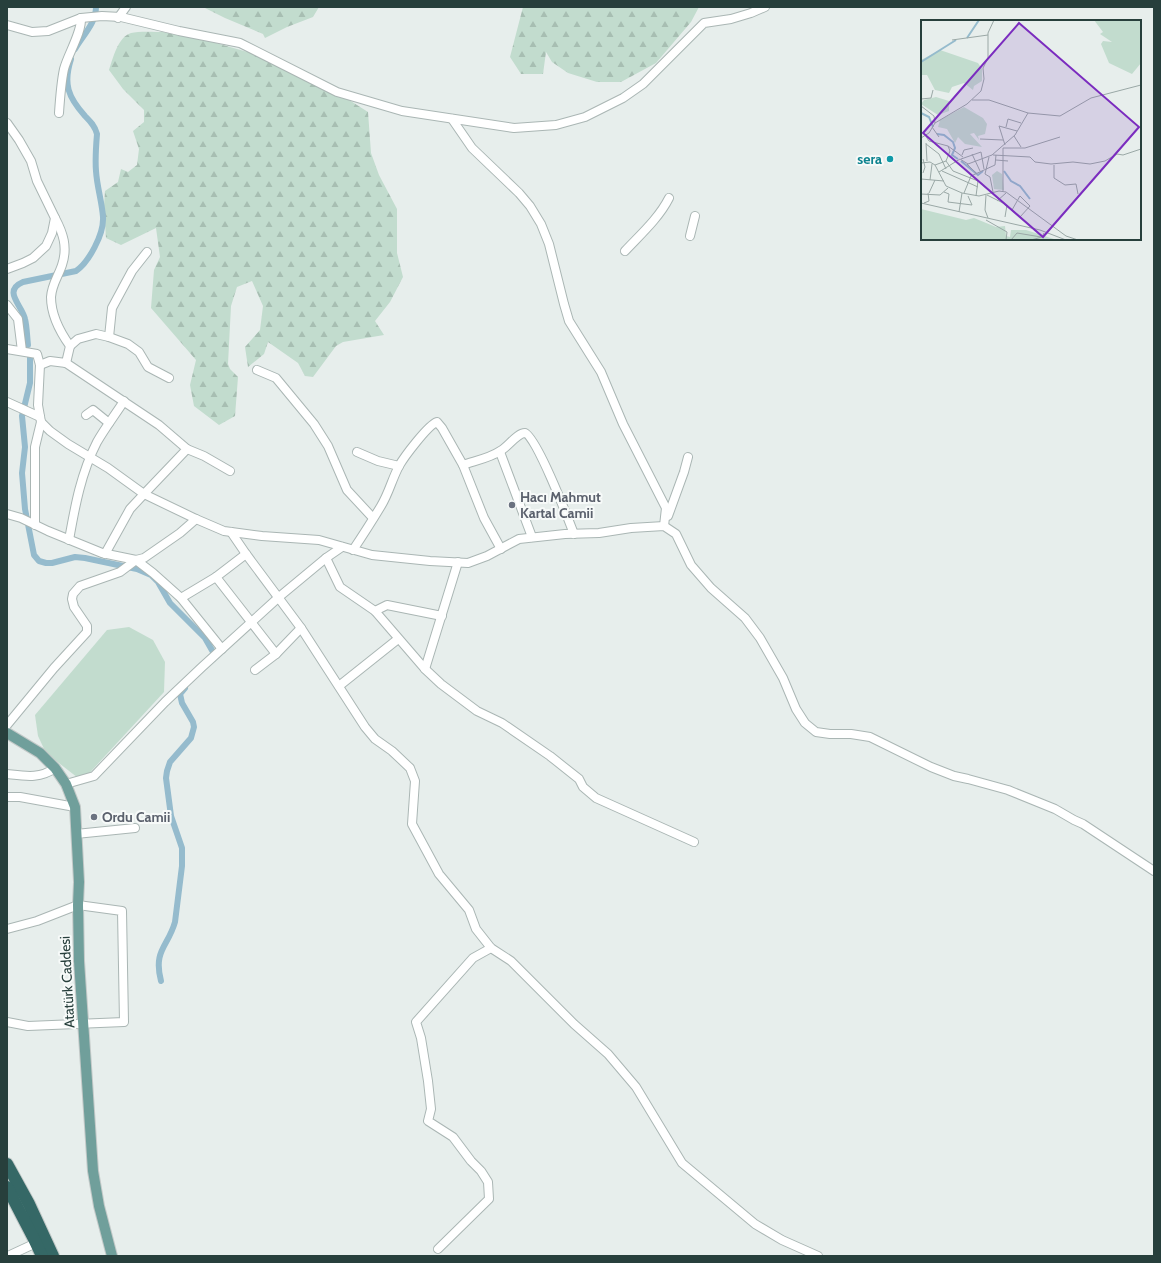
<svg xmlns="http://www.w3.org/2000/svg" width="1161" height="1263" font-family="Cabin,sans-serif">
<style>
.forest{fill:url(#forest-firs)}
.pitch{fill:#c2dcce}
.lines{fill:none;stroke-linecap:round;stroke-linejoin:round}
.canal{stroke:#95bbcd;stroke-width:6}
.minor-casing{stroke:#aab6b4;stroke-width:10}
.major-casing{stroke:#c3c9c8;stroke-width:12}
.highway-casing{stroke:#c3c9c8;stroke-width:14}
.minor{stroke:#fff;stroke-width:8}
.major{stroke:#709f9b;stroke-width:10}
.highway{stroke:#356866;stroke-width:12}
.culture-dot{fill:#0f9aa8;stroke:#f7faf9;stroke-width:1.5}
.worship-dot{fill:#6b7280;stroke:#f7faf9;stroke-width:1.5}
.labels{text-anchor:middle;stroke-width:4;stroke-linejoin:round;paint-order:stroke}
.culture-label{font-size:14px;font-weight:bold;fill:#0d838f;stroke:#f7faf9;text-anchor:end}
.worship-label{font-size:14px;font-weight:bold;fill:#5b616d;stroke:#f7faf9;text-anchor:start}
.street-label{font-size:14px;fill:#273f3c;stroke:#f7faf9}
.inset-river{fill:none;stroke:#95bbcd;stroke-width:2}
.inset-road{fill:none;stroke:#9aa8a6;stroke-width:1}
.view{fill:#7b2cbf;fill-opacity:0.15;stroke:#7b2cbf;stroke-width:2}
.inset-edge{fill:none;stroke:#273f3c;stroke-width:2}
</style>
<defs>
<pattern id="forest-firs" width="22" height="20" patternUnits="userSpaceOnUse"><rect width="22" height="20" fill="#c2dcce"/><path d="M5 1l3.5 6h-7zM16 11l3.5 6h-7z" fill="#a7beb2"/></pattern>
</defs>
<rect width="100%" height="100%" fill="#e7eeec"/>
<g class="forest">
<path d="M203,7H319L313,17L287,27L265,38L263,34L225,18Z"/>
<path d="M523,7H699L691,22L656,63L621,82H597L568,73L552,62L546,52L543,74H521L510,57Z"/>
<path d="M163,32L209,41L251,53L310,83L346,98L368,112L371,153L379,175L397,209V253L403,277L390,302L375,321L384,335L343,342L336,346L313,377L305,376L298,363L268,342L264,354L248,367L245,347L260,330L263,306L252,281L237,287L231,306L228,364L230,369L238,377L235,416L219,425L194,406L190,385L196,360L151,308L154,270L160,257L156,228L121,245L106,238L104,206L105,191L118,182L121,169L128,172L137,165L139,149L133,131L144,122V110L123,89L109,70C113,58 118,37 131,33C138,31 156,32 163,32Z"/>
</g>
<path class="pitch" d="M129,627L153,640L165,662L164,692L82,781L46,753L38,736L35,715L107,630Z"/>
<g class="lines">
<g class="canal">
<path d="M75,49C83,35 96,23 96,7"/>
<path d="M28,345C27,337 27,327 25,319C22,305 2,291 23,282L76,271C89,262 104,234 103,217C102,202 97,187 96,171C95,159 96,146 97,134C95,126 90,121 85,116C68,97 63,84 71,59"/>
<path d="M30,357V383L22,416L25,447L22,473L25,509L34,555L39,561L46,563H52L75,557L85,558L137,569L151,575L158,582L170,603L205,638L213,652V659"/>
<path d="M161,981C153,950 168,947 175,922L182,866V848L171,816L166,778L167,771L170,762L191,738L194,727L193,722L182,703L180,694L185,688"/>
</g>
<g class="minor-casing">
<g id="minor">
<path d="M118,18L126,7"/>
<path d="M7,25L32,32L48,31L81,18L102,16L121,17L179,31L240,43L337,92L402,111L514,128L556,125L585,117L623,98L643,84L704,23L731,19L751,13L765,7"/>
<path d="M59,113C60,98 61,83 64,69C68,54 82,32 81,18"/>
<path d="M452,119L472,148L519,193L530,206L541,224L549,244L564,304L569,321L601,372L623,424L666,508L664,526"/>
<path d="M7,123L19,140L31,161L37,181L55,218L52,233L46,246L33,258L23,263L7,269"/>
<path d="M55,218C63,233 68,247 62,265C58,277 52,284 51,297C51,315 60,332 70,346L66,363"/>
<path d="M690,236L695,216"/>
<path d="M625,251C640,235 659,218 669,198"/>
<path d="M7,305L18,319L22,351"/>
<path d="M109,337L112,308L132,271L147,252"/>
<path d="M70,346L78,339L96,334L109,337L128,344L139,352L148,367L169,378"/>
<path d="M7,349L37,354L40,365L38,405L41,422L50,431L68,444L108,468L144,494L196,519L224,531L262,536L319,540L372,555L430,561L468,563L487,556L519,539L565,534L599,533L631,528L664,526L676,534L691,565L711,588L745,618L760,638L783,678L796,709L805,723L816,732L830,734H851L870,737L931,767L954,776L968,779L1008,790L1055,809L1074,820L1083,824L1154,871"/>
<path d="M40,365L50,361L66,363L159,425L187,449L144,494L130,509L105,554"/>
<path d="M257,370L276,378L314,424L328,446L347,490L373,518"/>
<path d="M7,402L40,417"/>
<path d="M86,415L93,410L109,423"/>
<path d="M187,449L204,456L230,471"/>
<path d="M357,452L378,461L399,466"/>
<path d="M500,452L532,537"/>
<path d="M463,465C474,461 490,458 500,451C507,448 517,433 525,433C535,433 569,521 574,534"/>
<path d="M7,514L21,518L48,531L102,553L136,560L153,573L181,598L216,577L246,554"/>
<path d="M668,516L684,472L688,457"/>
<path d="M35,525V447L41,422"/>
<path d="M231,532L246,554L301,628L365,727L375,739L392,751L410,768L415,781L412,824L439,874L469,910L476,929L491,948L511,961L574,1024L608,1054L636,1087L682,1163L755,1224L782,1240L818,1256"/>
<path d="M69,540C75,506 81,473 97,442C105,428 115,415 124,401"/>
<path d="M353,550C363,535 372,521 381,506C389,493 392,479 399,466C404,457 428,425 437,422L442,428L463,465L484,518L501,549"/>
<path d="M326,558L340,587L375,611L425,669L441,684L477,711L502,723L550,756L579,779L583,787L596,798L694,842"/>
<path d="M216,577L276,654"/>
<path d="M181,598L222,649"/>
<path d="M375,611L387,605L442,616"/>
<path d="M425,669L458,562"/>
<path d="M255,670L276,654L301,628"/>
<path d="M339,686L398,639"/>
<path d="M7,725L54,668L87,632V626L74,607L72,599L73,594L80,586L120,572L136,560L144,558L180,533L196,519"/>
<path d="M7,774C25,776 40,779 55,768"/>
<path d="M66,784L94,776L165,702L202,667L279,597L326,558L342,547"/>
<path d="M7,797H20L75,807"/>
<path d="M76,834L135,828"/>
<path d="M7,929L37,921L78,905L122,911L124,1022L28,1026L7,1022"/>
<path d="M438,1249L489,1199L488,1182L481,1171L471,1161L453,1137L428,1121L431,1109L428,1081L421,1038L416,1022L473,958L491,948"/>
<path d="M8,1256L36,1243"/>
</g>
</g>
<g class="major-casing">
<path id="major" d="M7,733L40,753L55,768L66,784L75,807L79,882L78,905L79,961L93,1171L99,1206L112,1256"/>
</g>
<g class="highway-casing">
<g id="highway">
<path d="M7,1164L29,1204L53,1256"/>
<path d="M7,1187L34,1239L42,1256"/>
</g>
</g>
<use href="#minor" class="minor"/>
<use href="#major" class="major"/>
<use href="#highway" class="highway"/>
</g>
<circle class="culture-dot" cx="890" cy="159" r="4"/>
<g class="worship-dot">
<circle cx="512" cy="505" r="4"/>
<circle cx="94" cy="817" r="4"/>
</g>
<g class="labels">
<g class="culture-label">
<text x="882" y="164">sera</text>
</g>
<g class="worship-label">
<text x="520" y="502">Hacı Mahmut<tspan x="520" dy="16">Kartal Camii</tspan></text>
<text x="102" y="822">Ordu Camii</text>
</g>
<g class="street-label">
<text transform="translate(67 982) rotate(-93)" y="5">Atatürk Caddesi</text>
</g>
</g>
<g transform="translate(921 20)">
<rect width="220" height="220" fill="#e7eeec"/>
<path d="M173,0H220V43L211,54L188,43L180,24L182,21L191,22L179,14L182,12ZM19,30L57,43L61,49V61L53,66L52,70L43,63L31,67L28,73L14,70L6,55H0V40ZM15,77L28,81V91L17,95L0,84L3,80ZM43,87L62,98L66,104L64,114L57,116L58,120L53,113L49,114L61,127L44,124L37,117L34,123L26,109L17,107L19,100ZM0,189L45,200L53,198L75,207L84,206L85,216L89,217L90,210H105L136,220H0Z" fill="#c2dcce"/>
<path d="M76,151L81,154L83,170L73,169L71,155Z" fill="#c2dcce"/>
<path class="inset-river" d="M46,18L58,0M0,42L35,20M0,93L8,97L12,107M16,114L23,115L32,122L34,128L31,135L37,139M40,141L57,155L62,151M83,151L90,161L99,166L109,179"/>
<path class="inset-road" d="M31,20L67,15M0,79L10,78L12,70M51,80H68L107,93M0,86L13,96L14,103M11,107L18,117M85,107L87,99L100,103M4,115L8,121L27,126L29,131L25,141M93,116L100,127M0,118L8,113L14,103L46,84L60,71L63,59L62,48L67,38V13L73,0M59,119L82,120M5,123L6,141M5,124L18,134L25,149M84,125L78,106L96,111M27,126L42,137M82,128H104L139,117M82,128V171M51,134L59,151M41,135L43,130L52,128M72,135L109,137L114,142L130,144L152,142L169,144L184,141L196,134L202,135L220,129M68,137L64,154L69,157L72,172M40,139L60,132L63,149M75,140L87,141M0,143L9,142L14,145L25,166L41,173L58,176L78,171L85,172L145,216L157,220M46,144L55,153M14,145L25,141L32,151L57,161L55,176M133,145V158L144,165L155,164L157,174M21,151L57,167M18,152L39,139L47,144L71,135L94,115L107,93L139,96L170,78L220,65M2,153L4,147L2,139M0,159L23,161M9,160L11,144M23,172L28,174L27,182L51,185L47,176M8,173L14,160M43,173L50,156L74,145L75,135M0,174L19,175L27,168M65,175L64,190L67,198M66,175L82,183L99,197L109,186L99,176L91,190M76,181L85,173M0,183L119,210L145,220M3,183L8,181L7,173M38,192L41,173M84,197L86,185M65,200L86,212L85,220M90,220L96,213L120,217M110,220L121,217L123,213"/>
<path class="view" d="M98,3L218,107L122,217L2,113Z"/>
<rect width="220" height="220" class="inset-edge"/>
</g>
<rect width="1161" height="1263" fill="none" stroke="#273f3c" stroke-width="16"/>
</svg>
